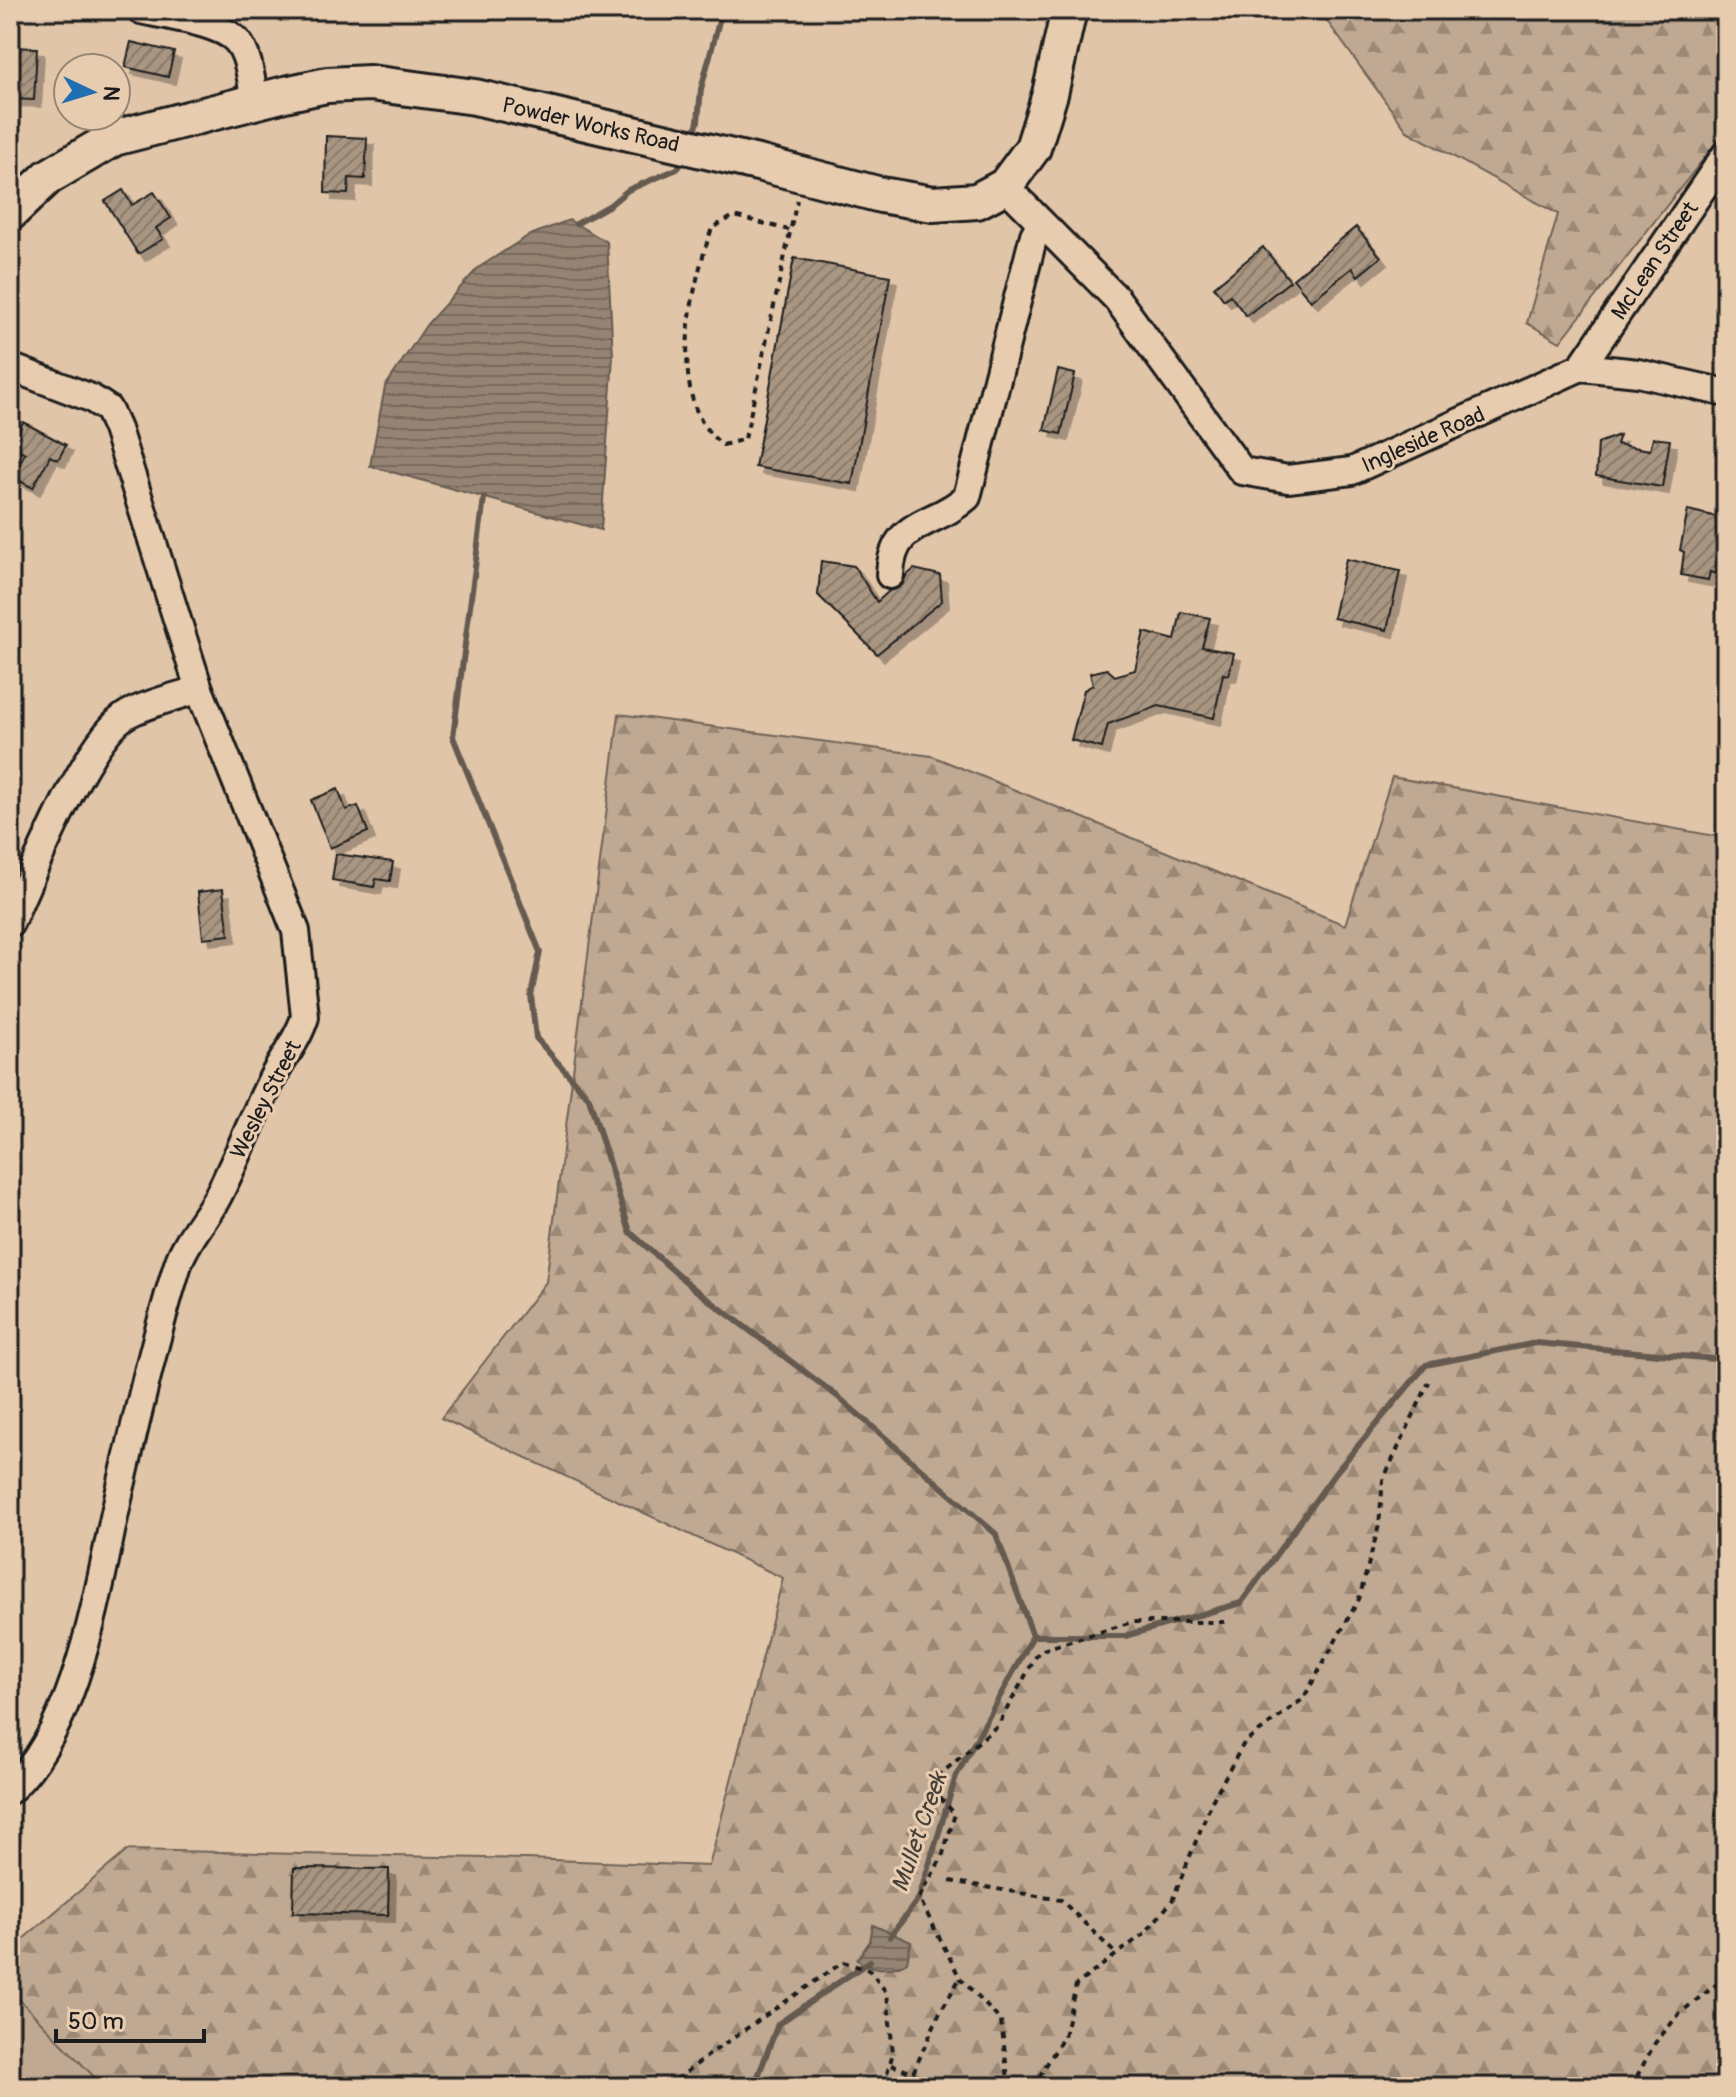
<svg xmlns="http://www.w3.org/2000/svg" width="1736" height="2097" font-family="Pangolin,sans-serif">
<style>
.forest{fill:url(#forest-firs);stroke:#6e6257;stroke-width:2}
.park{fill:#c0a992;stroke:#6e6257;stroke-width:2}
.water{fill:url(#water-rules);stroke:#655a50;stroke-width:2}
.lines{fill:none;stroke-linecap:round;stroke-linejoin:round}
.stream{stroke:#655a50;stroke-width:6}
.building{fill:url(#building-hatch);stroke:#1c1c1c;stroke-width:2;filter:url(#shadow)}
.minor-casing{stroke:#1c1c1c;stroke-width:32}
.major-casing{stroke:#1c1c1c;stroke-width:40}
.path{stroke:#1c1c1c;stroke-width:4;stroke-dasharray:6 6;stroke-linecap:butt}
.minor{stroke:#e8ccaf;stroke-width:26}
.major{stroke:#e8ccaf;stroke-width:34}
.labels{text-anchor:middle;stroke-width:6;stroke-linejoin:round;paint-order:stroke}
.street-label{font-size:22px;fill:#1c1c1c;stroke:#e8ccaf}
.water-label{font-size:24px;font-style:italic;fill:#46403a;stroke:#e8ccaf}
</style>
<defs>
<pattern id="forest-firs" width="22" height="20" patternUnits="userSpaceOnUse" patternTransform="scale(2)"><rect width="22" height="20" fill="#c0a992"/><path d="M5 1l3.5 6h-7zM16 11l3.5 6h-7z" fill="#9b8976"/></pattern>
<pattern id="water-rules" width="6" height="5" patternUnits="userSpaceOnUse" patternTransform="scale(2)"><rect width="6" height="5" fill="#958473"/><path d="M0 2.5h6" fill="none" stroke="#796b5e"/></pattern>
<pattern id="building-hatch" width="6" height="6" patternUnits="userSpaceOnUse" patternTransform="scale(2)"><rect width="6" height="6" fill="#a99682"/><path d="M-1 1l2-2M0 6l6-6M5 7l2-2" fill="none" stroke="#897a6a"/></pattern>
<filter id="shadow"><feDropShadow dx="7" dy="7" stdDeviation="0" flood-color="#0004"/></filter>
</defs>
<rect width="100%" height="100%" fill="#e0c5a9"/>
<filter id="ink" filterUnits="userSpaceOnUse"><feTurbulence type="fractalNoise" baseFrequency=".0125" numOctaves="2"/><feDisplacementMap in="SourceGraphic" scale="16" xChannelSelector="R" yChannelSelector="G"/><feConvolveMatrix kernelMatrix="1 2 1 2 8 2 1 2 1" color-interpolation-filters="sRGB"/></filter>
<g filter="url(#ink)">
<g class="forest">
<path d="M1319,10H1726V130L1560,342L1527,323L1558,214L1407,131Z"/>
<path d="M619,714L932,756L1345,925L1392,777L1726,838V2087H10V1950L128,1850L526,1859L709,1866L783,1578L441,1418L546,1282Z"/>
</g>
<path class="park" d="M10,1990L104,2087H10Z"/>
<g class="water">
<path d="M569,220L607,242L613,356L601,530L370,466L385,387L427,324L478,268L528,236Z"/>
<path d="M873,1925L911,1942L907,1962C892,1972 871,1970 857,1960L870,1941Z"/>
</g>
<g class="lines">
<g class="stream">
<path d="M693,139L698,121L701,89L722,10"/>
<path d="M576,224L610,205L628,190L677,169L688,157"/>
<path d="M484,498L453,737L540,952L531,995L536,1038L589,1098L630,1232L693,1288L837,1396L996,1534L1033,1636"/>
<path d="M1033,1636H1125L1241,1603L1336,1472L1426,1365L1536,1343L1726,1360"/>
<path d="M890,1937L919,1898L956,1776L1033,1636"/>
<path d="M754,2087L778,2024L870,1961"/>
</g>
</g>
<g class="building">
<path d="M131,42L174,52L168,77L125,67Z"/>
<path d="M10,47L37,48L34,100L10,99Z"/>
<path d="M326,136L367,138L365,179L349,178L348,194L325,193Z"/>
<path d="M123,190L132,205L154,192L171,218L156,228L163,239L138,254L105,201Z"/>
<path d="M1356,227L1381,257L1358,276L1352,268L1311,301L1293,279Z"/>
<path d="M1263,247L1290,281L1246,316L1230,295L1224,300L1214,287Z"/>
<path d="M794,258L890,276L852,484L755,467Z"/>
<path d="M1058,370L1075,374L1061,434L1044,430Z"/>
<path d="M23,422L66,445L58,460L50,456L33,488L12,477L25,453L11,445Z"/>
<path d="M1619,435L1616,444L1650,450L1653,438L1670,440L1662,487L1596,476L1598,443Z"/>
<path d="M1688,510L1717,517L1716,522L1726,524V576L1710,572L1708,580L1681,575L1684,552L1680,550Z"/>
<path d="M1346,559L1400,571L1387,630L1333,618Z"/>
<path d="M821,561L854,566L877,602L889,591L902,585L906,576L914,569L940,575L942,601L877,654L818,595Z"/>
<path d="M1181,612L1210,618L1202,647L1234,653L1229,675L1223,674L1214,718L1159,706L1108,724L1102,748L1071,740L1084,690L1093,685L1090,673L1107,669L1115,676L1135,670L1144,632L1175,640Z"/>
<path d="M338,789L346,810L358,806L368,832L330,848L311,800Z"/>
<path d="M336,854L393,862L390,881L376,879L374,887L332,880Z"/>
<path d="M223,889L229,935L203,938L198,892Z"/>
<path d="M294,1868L389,1869L388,1915L293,1913Z"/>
</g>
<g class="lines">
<g class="minor-casing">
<g id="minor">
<path d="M141,10C166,16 220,22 237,41C250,56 251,83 255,101"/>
<path d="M1005,186L1117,299L1242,471L1288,479L1352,471L1581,367L1638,373L1726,393"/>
<path d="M10,367L91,398L108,409L117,429L199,689L296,931L305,1017C298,1040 282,1059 271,1081C252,1119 237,1159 218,1196C206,1219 186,1240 178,1264C154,1341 136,1421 118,1499C98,1588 79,1727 10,1790"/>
<path d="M1581,367L1726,154"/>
<path d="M890,575C892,519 934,527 967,497L1034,235L1041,223"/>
<path d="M10,923C31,877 87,736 128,714C149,703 176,697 199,689"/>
</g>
</g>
<g class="major-casing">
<path id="major" d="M10,213L48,177L114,138L285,94L327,85L370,83L475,97L762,164L881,195L933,204L977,201L1005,186L1033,148L1050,94L1069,10"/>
</g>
<g class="path">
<path d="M789,230L734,216L712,228C692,284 663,403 723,445L745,439L797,200"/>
<path d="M950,1881L1061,1900L1117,1955"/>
<path d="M891,2065L913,2073L940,2012L960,1978"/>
<path d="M667,2087L714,2051L843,1962L869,1970L887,1993L893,2053L883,2087"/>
<path d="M1009,2087L1001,2021L960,1978L919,1898L942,1857L955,1814L928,1785L998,1725L1039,1651L1132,1622H1228"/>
<path d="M1033,2087L1064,2036L1076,1985L1145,1933L1172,1901L1212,1801L1244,1743L1303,1699L1359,1599L1379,1525L1383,1480L1429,1382"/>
<path d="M1631,2087L1655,2043L1680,2013L1726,1977"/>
</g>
<use href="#minor" class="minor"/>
<use href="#major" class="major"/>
</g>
</g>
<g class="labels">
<g class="street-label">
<text transform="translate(591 124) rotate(13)" y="8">Powder Works Road</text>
<text transform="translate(1654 260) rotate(-56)" y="8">McLean Street</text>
<text transform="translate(1423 439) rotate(-24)" y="8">Ingleside Road</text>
<text transform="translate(265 1099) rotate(-63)" y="8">Wesley Street</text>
</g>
<g class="water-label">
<text transform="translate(919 1832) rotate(-71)" y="8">Mullet Creek</text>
</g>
</g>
<rect width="1736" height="2097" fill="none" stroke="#e8ccaf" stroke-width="40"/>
<rect x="20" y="20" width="1696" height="2057" fill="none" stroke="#1c1c1c" stroke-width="3" filter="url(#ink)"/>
<g transform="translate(92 92) rotate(94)"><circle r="38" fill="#e8ccaf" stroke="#968674" stroke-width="2"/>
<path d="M0-6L14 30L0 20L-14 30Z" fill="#1f6fb2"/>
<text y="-12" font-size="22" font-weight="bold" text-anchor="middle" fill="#1c1c1c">N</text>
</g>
<path d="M56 2029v12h148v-12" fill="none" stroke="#1c1c1c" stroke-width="4"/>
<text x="68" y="2029" font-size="24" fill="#1c1c1c" stroke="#e8ccaf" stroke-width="6" paint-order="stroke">50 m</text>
</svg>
